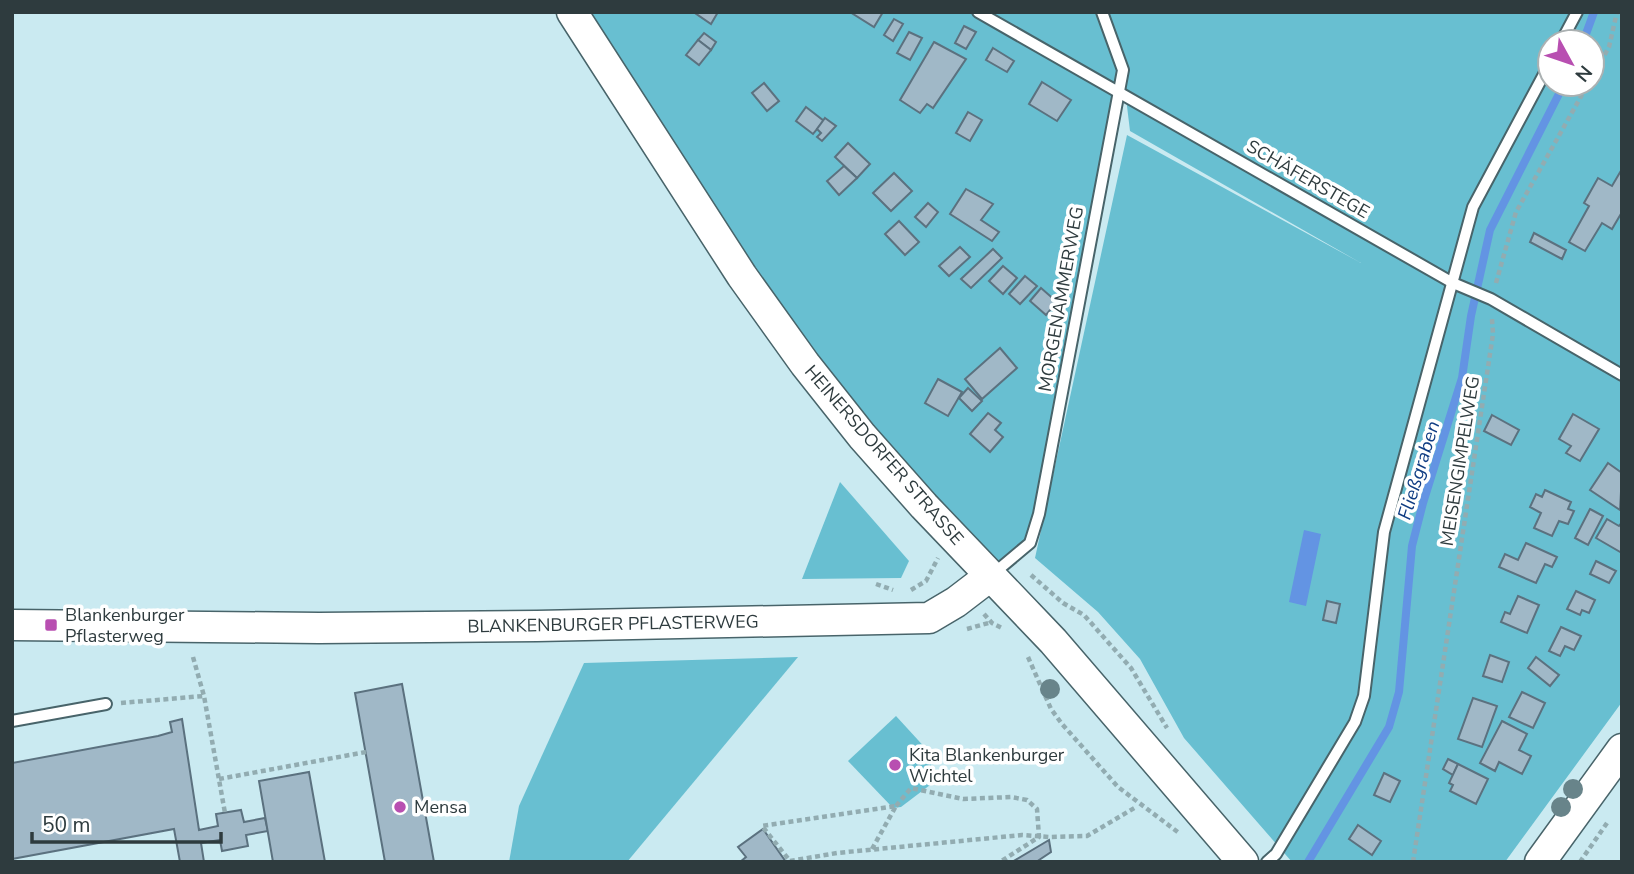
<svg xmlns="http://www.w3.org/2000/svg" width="1634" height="874" font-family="'Nunito Sans',sans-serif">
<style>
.green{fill:#68bfd1;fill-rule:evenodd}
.water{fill:#6394e3}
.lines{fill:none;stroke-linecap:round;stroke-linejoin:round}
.stream{stroke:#6394e3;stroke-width:8}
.building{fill:#a0b8c7;stroke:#5b717f;stroke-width:2}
.service-casing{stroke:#48646a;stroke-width:14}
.secondary-casing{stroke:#48646a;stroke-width:33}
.path{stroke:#92acb1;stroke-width:4.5;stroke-dasharray:5 3.5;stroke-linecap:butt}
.service{stroke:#fff;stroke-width:10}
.secondary{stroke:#fff;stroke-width:30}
.tree{fill:#68848a}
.poi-dot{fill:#b84fb1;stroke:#fff;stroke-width:2.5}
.labels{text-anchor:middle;stroke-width:7;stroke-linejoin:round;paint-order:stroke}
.street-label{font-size:18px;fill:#2e3b3e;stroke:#fff}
.poi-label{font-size:18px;fill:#2e3b3e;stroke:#fff;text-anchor:start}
.water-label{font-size:19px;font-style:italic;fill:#103d83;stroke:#fff}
</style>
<rect width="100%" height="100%" fill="#caeaf1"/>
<g class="green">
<path d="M572,12H1622V702L1505,862H1292L1184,738L1140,659L1098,612L1035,558L1127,135L1361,263L1130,131L1123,73L1030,543L990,576L924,506ZM1550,42H1592V84H1550Z"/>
<path d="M840,482L909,561L901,578L802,579Z"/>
<path d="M798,657L627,862H509L519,806L584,663Z"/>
<path d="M896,716L929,752L934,782L901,807L893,808L848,761Z"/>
</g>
<path class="water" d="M1304,530L1321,534L1306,606L1289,602Z"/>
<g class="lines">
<g class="stream">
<path d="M1583,42L1594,12"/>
<path d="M1308,862L1389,727L1399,692L1412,546L1423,503L1462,378L1471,316L1490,230L1564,84"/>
</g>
</g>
<g class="building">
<path d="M718,12L711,24L695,13L696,12Z"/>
<path d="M850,12H883L874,27Z"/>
<path d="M894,19L903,24L893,41L884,35Z"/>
<path d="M964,26L976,32L966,49L955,43Z"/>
<path d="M909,32L922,38L910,60L897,53Z"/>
<path d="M704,33L716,42L711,50L698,40Z"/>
<path d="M698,40L711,50L699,65L686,55Z"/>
<path d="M934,42L966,59L933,108L927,104L920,113L900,100Z"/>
<path d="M993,48L1014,61L1007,72L986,60Z"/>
<path d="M1042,82L1071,100L1057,121L1029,104Z"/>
<path d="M764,83L779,101L767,111L752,93Z"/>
<path d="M806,107L824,121L813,134L796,121Z"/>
<path d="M968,112L982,120L970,141L956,133Z"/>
<path d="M825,118L836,126L822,141L817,137L821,133L817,129Z"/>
<path d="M848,143L870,164L857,178L835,157Z"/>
<path d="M844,166L857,178L839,195L827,181Z"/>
<path d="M1622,169V212L1612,229L1602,223L1585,251L1569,242L1589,206L1584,203L1598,178L1612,186Z"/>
<path d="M894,173L912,191L891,211L873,193Z"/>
<path d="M966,189L993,204L981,220L999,232L992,241L950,214Z"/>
<path d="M928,203L938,212L926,227L915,217Z"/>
<path d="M899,221L919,242L905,255L885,234Z"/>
<path d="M1534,233L1566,250L1562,259L1530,242Z"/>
<path d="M960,247L970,257L949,276L939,266Z"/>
<path d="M993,249L1002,258L971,288L961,279Z"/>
<path d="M1003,266L1017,278L1003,294L989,281Z"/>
<path d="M1025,276L1037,286L1020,304L1009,294Z"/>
<path d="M1041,288L1057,302L1046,315L1030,301Z"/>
<path d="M1000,348L1017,368L982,399L965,379Z"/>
<path d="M938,379L962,392L948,416L925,403Z"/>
<path d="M968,388L982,401L972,411L959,398Z"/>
<path d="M988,413L1001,423L995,430L1003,437L990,452L970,434Z"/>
<path d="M1573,414L1599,429L1580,461L1566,453L1571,446L1559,439Z"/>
<path d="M1492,415L1519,430L1511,445L1484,431Z"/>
<path d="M1608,463L1622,473L1620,510L1590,490Z"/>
<path d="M1545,490L1571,502L1568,509L1574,511L1568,524L1559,521L1552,536L1534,528L1541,513L1530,507L1536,494L1542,497Z"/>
<path d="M1590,509L1603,516L1588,545L1575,538Z"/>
<path d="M1607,519L1619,526L1622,522V553L1596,538Z"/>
<path d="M1526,543L1557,557L1552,567L1545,564L1536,583L1499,567L1505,554L1518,560Z"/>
<path d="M1596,561L1616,571L1609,583L1590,574Z"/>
<path d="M1576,591L1595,600L1589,613L1582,610L1580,615L1567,609Z"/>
<path d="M1518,596L1539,605L1527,633L1501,622L1505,612L1510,614Z"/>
<path d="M1327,601L1340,604L1336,623L1323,620Z"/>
<path d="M1561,627L1581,636L1574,650L1565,646L1560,656L1549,651Z"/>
<path d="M1490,655L1509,662L1502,682L1483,676Z"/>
<path d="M1536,657L1559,675L1550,686L1528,668Z"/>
<path d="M402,684L434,862H385L355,693Z"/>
<path d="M1522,692L1545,703L1533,728L1509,717Z"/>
<path d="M1473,698L1497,706L1482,747L1458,739Z"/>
<path d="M182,719L199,830L218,826L216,814L241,810L244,822L265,818L268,831L246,835L248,846L222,851L220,840L201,843L204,862H180L174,829L12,859V763L158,736L172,732L170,722Z"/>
<path d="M1502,721L1527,734L1519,750L1531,756L1522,774L1499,762L1495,771L1480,763Z"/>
<path d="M1448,759L1458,764L1453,775L1443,769Z"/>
<path d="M1458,764L1488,779L1476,804L1450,791L1453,785L1449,783Z"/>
<path d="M309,772L325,862H273L259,781Z"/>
<path d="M1384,773L1400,781L1390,802L1374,795Z"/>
<path d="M1358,825L1381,841L1372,855L1349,839Z"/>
<path d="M763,829L786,862H740L746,857L738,847Z"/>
<path d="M1049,840L1051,852L1036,862H1012Z"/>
</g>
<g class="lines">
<g class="service-casing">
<g id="service">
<path d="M978,12L1453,283L1491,299L1622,375"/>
<path d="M1561,42L1577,12"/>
<path d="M993,574L1030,543L1039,514L1123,70L1102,12"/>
<path d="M12,721L106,704"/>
<path d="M1267,862L1276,854L1355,722L1364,696L1384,532L1473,207L1550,63"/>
</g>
</g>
<g class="secondary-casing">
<g id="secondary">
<path d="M572,12L742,276L805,364L862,436L924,506L1053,641L1243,862"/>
<path d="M12,625L319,628L537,626L929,618L956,602L990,576"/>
<path d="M1540,862L1622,749"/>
</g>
</g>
<g class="path">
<path d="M1592,77L1609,47L1617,12"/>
<path d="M1496,283L1516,212L1588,84"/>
<path d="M1031,575L1063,603L1084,615L1131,668L1167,728"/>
<path d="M876,584L893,590"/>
<path d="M911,590L926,581L938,558"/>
<path d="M984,614L992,623L1002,628"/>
<path d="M967,629L992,622"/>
<path d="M193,657L204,696L225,813"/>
<path d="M1028,657L1051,709L1062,724L1118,787L1179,833"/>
<path d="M121,703L204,696"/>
<path d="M219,779L366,752"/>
<path d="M896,806L911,788L963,799L1011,797L1027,800L1037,809L1039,837L1000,862"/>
<path d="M872,849L896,806L762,826L790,861L837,853L1022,835L1049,837L1087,836L1136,807"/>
<path d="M1413,862L1493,334L1492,319"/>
<path d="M1580,862L1607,823"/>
</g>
<use href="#service" class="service"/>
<use href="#secondary" class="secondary"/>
</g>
<g class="tree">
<circle cx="1050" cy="689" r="10"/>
<circle cx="1573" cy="789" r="10"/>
<circle cx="1561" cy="807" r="10"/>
</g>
<g class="poi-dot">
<rect x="44" y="618" width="14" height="14" rx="3.5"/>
<circle cx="895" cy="765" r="7"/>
<circle cx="400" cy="807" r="7"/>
</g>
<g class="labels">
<g class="street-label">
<text transform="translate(1308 179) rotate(30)" y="6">SCHÄFERSTEGE</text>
<text transform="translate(1061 299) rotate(-80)" y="6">MORGENAMMERWEG</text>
<text transform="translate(884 455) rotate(49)" y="6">HEINERSDORFER STRASSE</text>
<text transform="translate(1460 461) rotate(-81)" y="6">MEISENGIMPELWEG</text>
<text transform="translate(613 624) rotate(-1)" y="6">BLANKENBURGER PFLASTERWEG</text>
</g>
<g class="poi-label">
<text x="65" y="621">Blankenburger<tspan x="65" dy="21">Pflasterweg</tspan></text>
<text x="909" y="761">Kita Blankenburger<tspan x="909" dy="21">Wichtel</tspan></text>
<text x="414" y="813">Mensa</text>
</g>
<g class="water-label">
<text transform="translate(1418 470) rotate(-73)" y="7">Fließgraben</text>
</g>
</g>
<rect width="1634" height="874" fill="none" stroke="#2e3b3e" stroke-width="28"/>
<g transform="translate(1571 63) rotate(130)"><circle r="33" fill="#ffffff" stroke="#abb1b2" stroke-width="2"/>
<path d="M0-5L12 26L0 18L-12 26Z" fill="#b84fb1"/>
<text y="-10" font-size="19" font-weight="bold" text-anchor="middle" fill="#2e3b3e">N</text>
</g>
<path d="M32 832v10h189v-10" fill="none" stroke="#2e3b3e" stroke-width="3.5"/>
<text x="42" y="832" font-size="21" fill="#2e3b3e" stroke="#ffffff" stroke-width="5" paint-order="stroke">50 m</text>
</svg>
